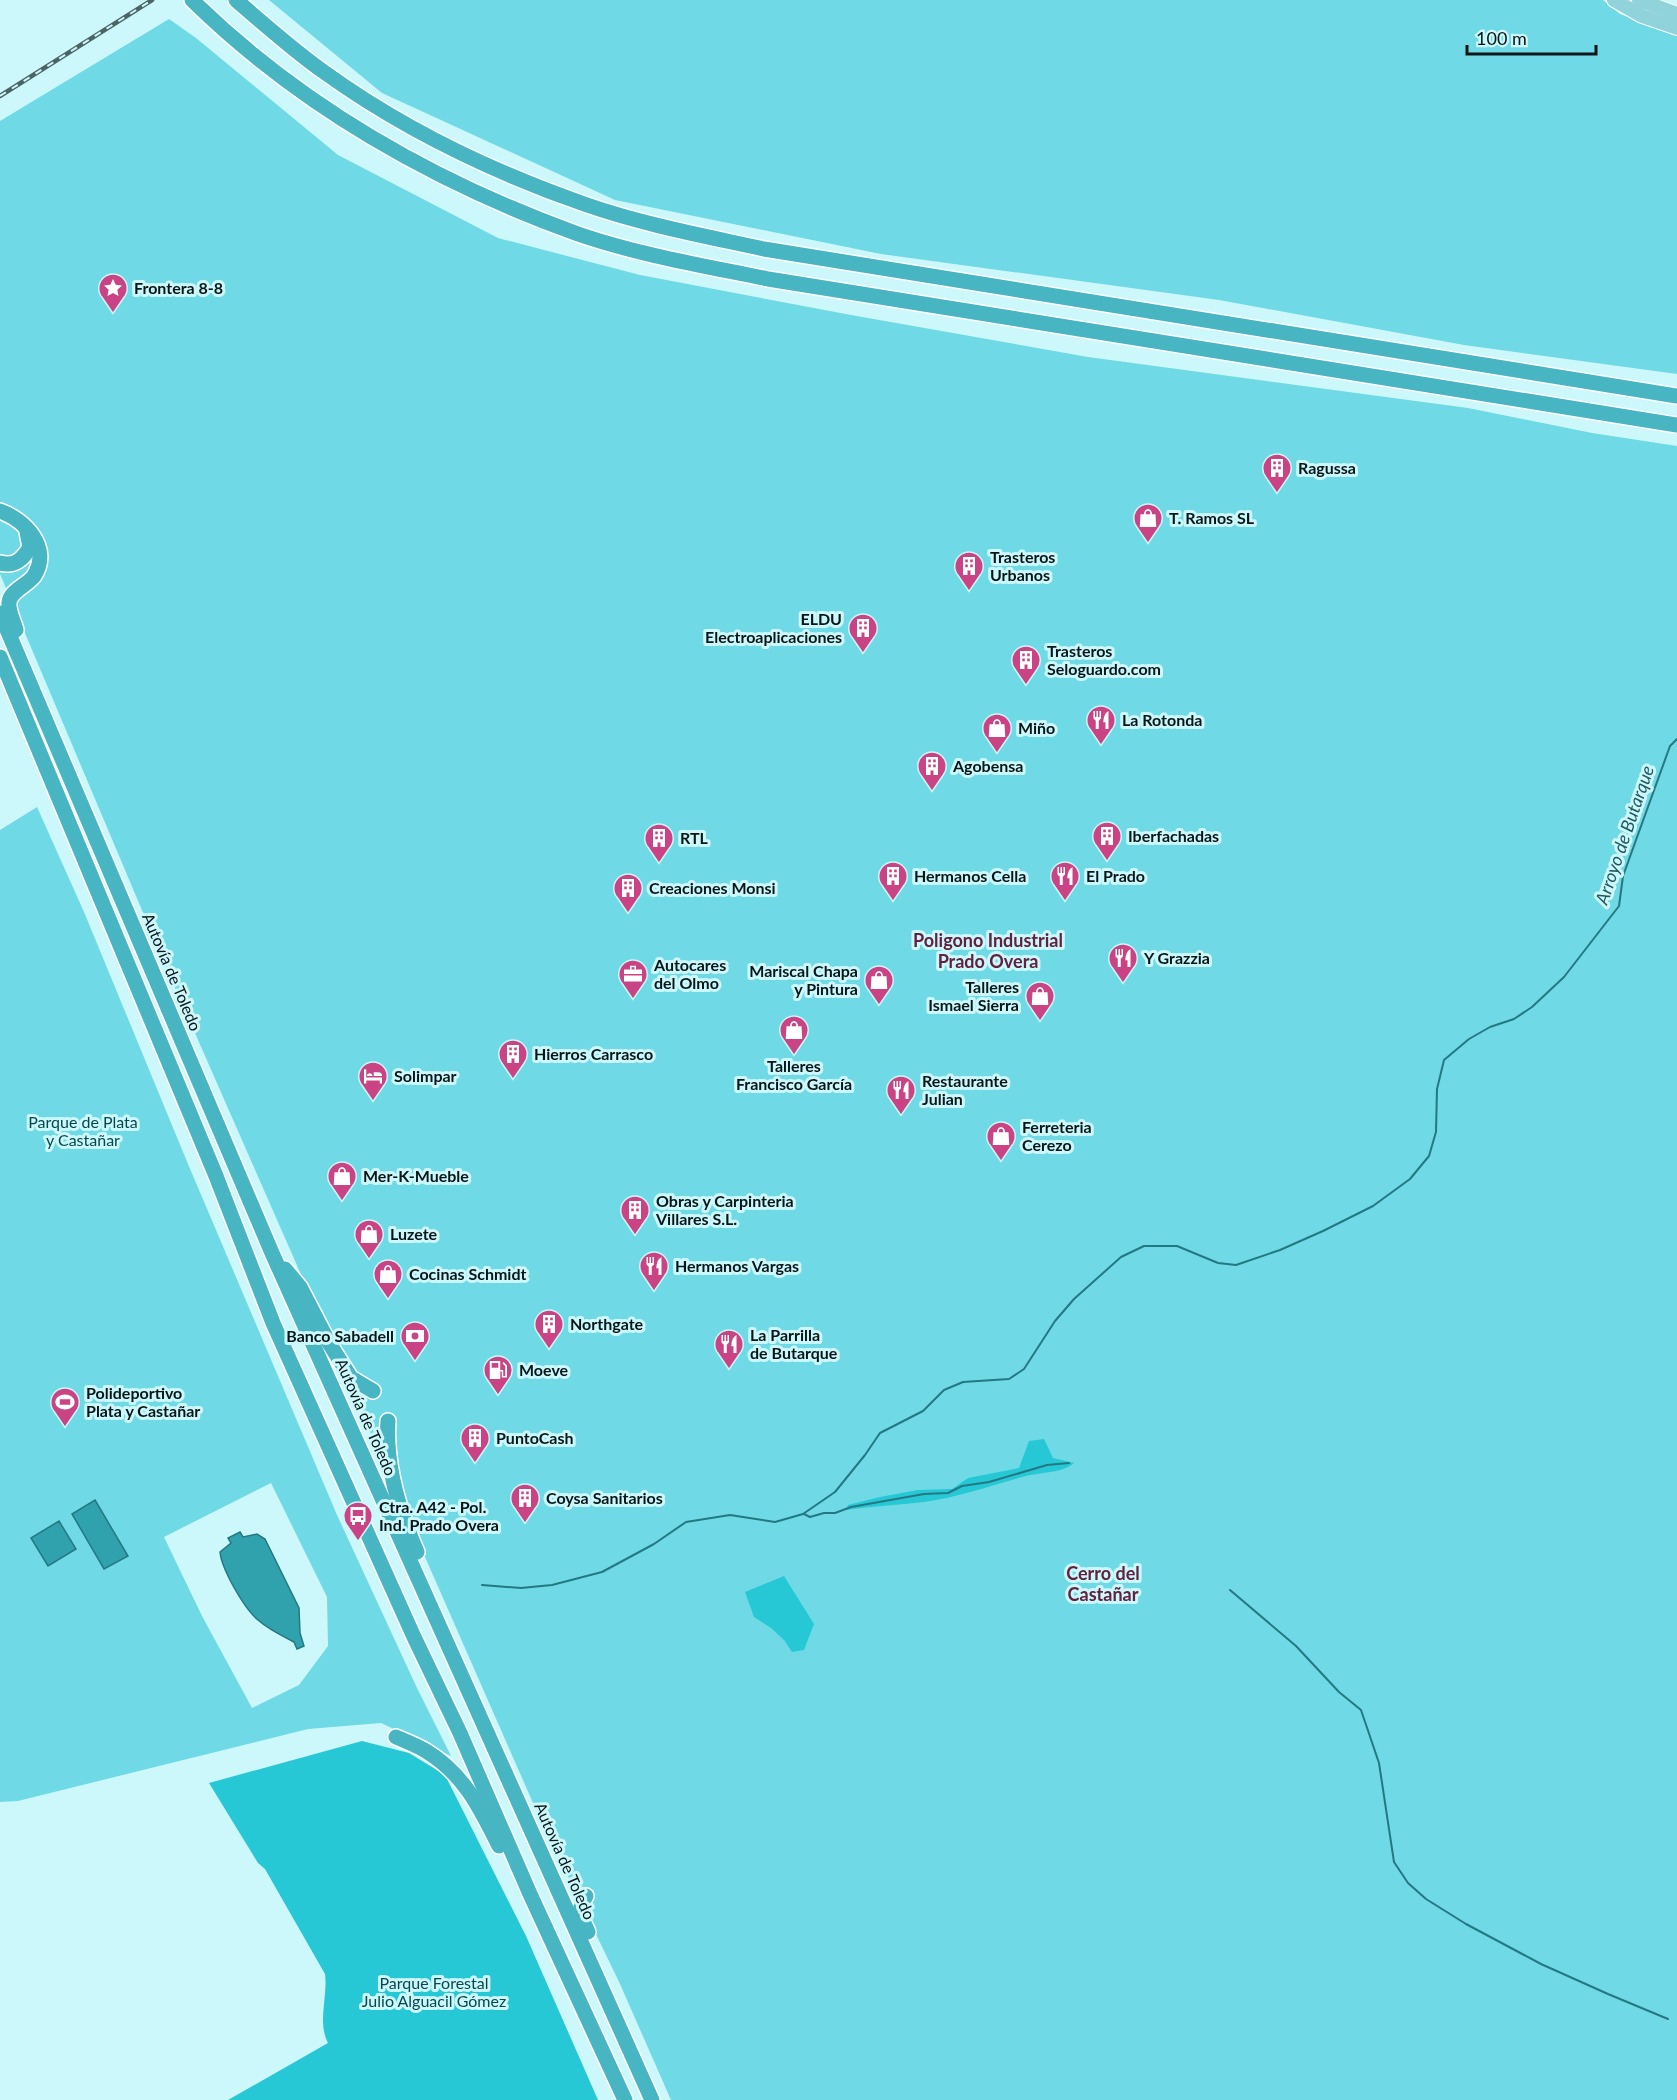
<svg xmlns="http://www.w3.org/2000/svg" width="1677" height="2100" font-family="Lato,sans-serif">
<style>
.green{fill:#6fdae5;fill-rule:evenodd}
.forest{fill:#27c8d6}
.water{fill:#30a2ad;stroke:#247881;stroke-width:1.5}
.lines{fill:none;stroke-linecap:round;stroke-linejoin:round}
.stream{stroke:#247881;stroke-width:2}
.primary-casing{stroke:#fff;stroke-width:16}
.motorway-casing{stroke:#fff;stroke-width:18}
.primary{stroke:#91d3da;stroke-width:14}
.motorway{stroke:#47b6c2;stroke-width:15}
.rail-casing{stroke:#4b6567;stroke-width:4.5}
.rail{stroke:#ccf7fb;stroke-width:2;stroke-dasharray:7;stroke-linecap:butt}
.labels{text-anchor:middle;stroke-width:6;stroke-linejoin:round;paint-order:stroke}
.poi-label{font-size:16px;font-weight:bold;fill:#071719;stroke:#ccf7fb;text-anchor:start}
.street-label{font-size:16px;fill:#071719;stroke:#ccf7fb}
.park-label{font-size:16px;fill:#05494f;stroke:#ccf7fb}
.water-label{font-size:18px;font-style:italic;fill:#1d595f;stroke:#ccf7fb}
.neighbourhood-label{font-size:18px;font-weight:bold;fill:#62213f;stroke:#ccf7fb}
</style>
<rect width="100%" height="100%" fill="#ccf7fb"/>
<g class="green">
<path d="M269,0H1603L1620,14L1677,34V374L1464,345L1219,300L881,254L615,200L382,93Z"/>
<path d="M169,19L196,38L338,155L498,238L640,275L851,315L1088,357L1468,408L1592,433L1677,446V2100H671L620,1984L537,1812L166,967L0,574V121Z"/>
<path d="M37,807L84,912L188,1164L337,1515L417,1688L451,1756L381,1723L308,1729L18,1801L0,1802V830ZM271,1483L327,1597L328,1646L299,1685L252,1708L202,1616L164,1537Z"/>
</g>
<g class="forest">
<path d="M1044,1439L1053,1458L1074,1463C1063,1473 1042,1472 1026,1476C992,1485 959,1497 924,1502C898,1505 872,1506 846,1510L848,1505L880,1497L918,1490L952,1489L968,1478L1019,1468L1029,1441Z"/>
<path d="M784,1576L814,1624L804,1650L792,1652L784,1640L771,1628L754,1617L745,1592Z"/>
<path d="M362,1741L409,1753L445,1775L526,1936L598,2100H228L328,2043C317,2021 328,1998 325,1974L265,1869L258,1863L209,1783Z"/>
</g>
<g class="water">
<path d="M95,1500L128,1556L104,1569L72,1514Z"/>
<path d="M59,1521L76,1549L48,1566L31,1538Z"/>
<path d="M240,1532L243,1537L257,1534L265,1539L299,1608L300,1633L304,1646L297,1649L294,1642C258,1623 251,1619 231,1582C226,1572 221,1563 220,1552L231,1543L228,1538Z"/>
</g>
<g class="lines">
<g class="stream">
<path d="M804,1514L810,1517L824,1513H835L851,1507L924,1494L948,1493L962,1486L989,1482L1047,1465L1069,1463"/>
<path d="M482,1585L521,1588L552,1585L602,1572L654,1544L686,1522L730,1515L775,1522L803,1514L835,1492L865,1455L880,1433L923,1411L944,1390L963,1382L1009,1379L1024,1369L1055,1321L1074,1299L1121,1257L1144,1246H1177L1218,1263L1236,1265L1280,1250L1323,1231L1373,1206L1410,1179L1429,1156L1436,1132L1437,1089L1444,1060L1469,1039L1490,1027L1514,1019L1532,1007L1564,977L1619,906L1623,876L1670,746L1677,739"/>
<path d="M1230,1590L1296,1646L1339,1692L1361,1710L1379,1763L1394,1862L1408,1883L1426,1899L1466,1924L1541,1964L1608,1994L1668,2019"/>
</g>
<g class="primary-casing">
<g id="primary">
<path d="M1614,0L1642,16L1677,28"/>
<path d="M1639,0L1677,14"/>
</g>
</g>
<g class="motorway-casing">
<g id="motorway">
<path d="M192,0C300,106 436,183 578,234C639,255 705,266 768,279L1677,425"/>
<path d="M236,0C265,25 293,50 324,72C403,129 495,173 587,205C645,225 705,236 764,249L1677,396"/>
<path d="M0,511C25,520 52,548 34,576C28,585 9,591 9,603C8,611 14,622 16,630"/>
<path d="M0,563C15,567 23,559 30,547L27,532"/>
<path d="M0,613L272,1253L652,2100"/>
<path d="M0,657L216,1176L273,1323L414,1637L460,1733L530,1894L625,2100"/>
<path d="M285,1269L300,1287L329,1343L351,1378L373,1391"/>
<path d="M388,1421C385,1464 400,1513 417,1552"/>
<path d="M396,1737C405,1741 416,1745 426,1751C464,1774 480,1808 499,1846"/>
<path d="M586,1896C576,1912 581,1916 588,1932"/>
</g>
</g>
<use href="#primary" class="primary"/>
<use href="#motorway" class="motorway"/>
<g class="rail-casing">
<path id="rail" d="M0,96L152,0"/>
</g>
<use href="#rail" class="rail"/>
</g>
<defs>
<g id="sight-pin" transform="scale(1.5)"><path d="M0 17L-7.5 6A9.5 9.5 0 1 1 7.5 6Z" fill="#ca4384" stroke="#ccf7fb"/><path d="M0-6L1.8-2.2L6-1.7L2.9 1.2L3.7 5.4L0 3.3L-3.7 5.4L-2.9 1.2L-6-1.7L-1.8-2.2Z" fill="#fff"/></g>
<g id="building-pin" transform="scale(1.5)"><path d="M0 17L-7.5 6A9.5 9.5 0 1 1 7.5 6Z" fill="#ca4384" stroke="#ccf7fb"/><path d="M-4-6H4V6H1V3H-1V6H-4ZM-2.5-4.3h1.7v1.8h-1.7ZM.8-4.3h1.7v1.8H.8ZM-2.5-1h1.7V.8h-1.7ZM.8-1h1.7V.8H.8Z" fill="#fff"/></g>
<g id="shop-pin" transform="scale(1.5)"><path d="M0 17L-7.5 6A9.5 9.5 0 1 1 7.5 6Z" fill="#ca4384" stroke="#ccf7fb"/><path d="M-5-2.5h2.3a2.7 3.5 0 0 1 5.4 0H5L5.5 6h-11ZM-1.5-2.5h3a1.5 2.3 0 0 0-3 0Z" fill="#fff"/></g>
<g id="restaurant-pin" transform="scale(1.5)"><path d="M0 17L-7.5 6A9.5 9.5 0 1 1 7.5 6Z" fill="#ca4384" stroke="#ccf7fb"/><path d="M-5-6h1v4h1v-4h1v4h1v-4h1v5L-1.5 .5V6h-2V.5L-5-1ZM5-6V6H3V1.5H1.5Q1.5-4 5-6Z" fill="#fff"/></g>
<g id="office-pin" transform="scale(1.5)"><path d="M0 17L-7.5 6A9.5 9.5 0 1 1 7.5 6Z" fill="#ca4384" stroke="#ccf7fb"/><path d="M-6-3h4V-5.5h4V-3h4V5H-6ZM-1-4.5V-3h2v-1.5ZM-6 0V1H6V0Z" fill="#fff"/></g>
<g id="hotel-pin" transform="scale(1.5)"><path d="M0 17L-7.5 6A9.5 9.5 0 1 1 7.5 6Z" fill="#ca4384" stroke="#ccf7fb"/><path d="M-6-4.5h1.5V1H6V5H4.5V3h-9V5H-6ZM-4 0a1.8 1.8 0 1 1 3.6 0ZM.5 0V-2.5h3Q6-2.5 6 0Z" fill="#fff"/></g>
<g id="bank-pin" transform="scale(1.5)"><path d="M0 17L-7.5 6A9.5 9.5 0 1 1 7.5 6Z" fill="#ca4384" stroke="#ccf7fb"/><path d="M-6-4H6V4H-6ZM0-2.3a2.3 2.3 0 1 0 0 4.6a2.3 2.3 0 1 0 0-4.6Z" fill="#fff"/></g>
<g id="fuel-pin" transform="scale(1.5)"><path d="M0 17L-7.5 6A9.5 9.5 0 1 1 7.5 6Z" fill="#ca4384" stroke="#ccf7fb"/><path d="M-5.5-6h7V0h2V4h1.3V-2.5L3-4.5l.8-.8L6-3V5H2.5V1h-1V6h-7ZM-4.2-4.7v3.2H.2V-4.7Z" fill="#fff"/></g>
<g id="stadium-pin" transform="scale(1.5)"><path d="M0 17L-7.5 6A9.5 9.5 0 1 1 7.5 6Z" fill="#ca4384" stroke="#ccf7fb"/><path d="M0-5a6.5 5 0 1 0 0 10a6.5 5 0 1 0 0-10ZM-3.5-1.8h7v3.6h-7Z" fill="#fff"/></g>
<g id="bus-pin" transform="scale(1.5)"><path d="M0 17L-7.5 6A9.5 9.5 0 1 1 7.5 6Z" fill="#ca4384" stroke="#ccf7fb"/><path d="M-5-6H5V4H4V6H2V4H-2V6H-4V4H-5ZM-3.5-4V0h7V-4ZM-3.5 1.2v1.5H-2V1.2ZM2 1.2v1.5H3.5V1.2Z" fill="#fff"/></g>
</defs>
<g fill-rule="evenodd">
<use href="#sight-pin" x="113" y="288"/>
<use href="#building-pin" x="1277" y="468"/>
<use href="#shop-pin" x="1148" y="518"/>
<use href="#building-pin" x="969" y="566"/>
<use href="#building-pin" x="863" y="628"/>
<use href="#building-pin" x="1026" y="660"/>
<use href="#restaurant-pin" x="1101" y="720"/>
<use href="#shop-pin" x="997" y="728"/>
<use href="#building-pin" x="932" y="766"/>
<use href="#building-pin" x="1107" y="836"/>
<use href="#building-pin" x="659" y="838"/>
<use href="#building-pin" x="893" y="876"/>
<use href="#restaurant-pin" x="1065" y="876"/>
<use href="#building-pin" x="628" y="888"/>
<use href="#restaurant-pin" x="1123" y="958"/>
<use href="#office-pin" x="633" y="974"/>
<use href="#shop-pin" x="879" y="980"/>
<use href="#shop-pin" x="1040" y="996"/>
<use href="#shop-pin" x="794" y="1030"/>
<use href="#building-pin" x="513" y="1054"/>
<use href="#hotel-pin" x="373" y="1076"/>
<use href="#restaurant-pin" x="901" y="1090"/>
<use href="#shop-pin" x="1001" y="1136"/>
<use href="#shop-pin" x="342" y="1176"/>
<use href="#building-pin" x="635" y="1210"/>
<use href="#shop-pin" x="369" y="1234"/>
<use href="#restaurant-pin" x="654" y="1266"/>
<use href="#shop-pin" x="388" y="1274"/>
<use href="#building-pin" x="549" y="1324"/>
<use href="#bank-pin" x="415" y="1336"/>
<use href="#restaurant-pin" x="729" y="1344"/>
<use href="#fuel-pin" x="498" y="1370"/>
<use href="#stadium-pin" x="65" y="1402"/>
<use href="#building-pin" x="475" y="1438"/>
<use href="#building-pin" x="525" y="1498"/>
<use href="#bus-pin" x="358" y="1516"/>
</g>
<g class="labels">
<g class="poi-label">
<text x="134" y="294">Frontera 8-8</text>
<text x="1298" y="474">Ragussa</text>
<text x="1169" y="524">T. Ramos SL</text>
<text x="990" y="563">Trasteros<tspan x="990" dy="18">Urbanos</tspan></text>
<text x="842" y="625" text-anchor="end">ELDU<tspan x="842" dy="18">Electroaplicaciones</tspan></text>
<text x="1047" y="657">Trasteros<tspan x="1047" dy="18">Seloguardo.com</tspan></text>
<text x="1122" y="726">La Rotonda</text>
<text x="1018" y="734">Miño</text>
<text x="953" y="772">Agobensa</text>
<text x="1128" y="842">Iberfachadas</text>
<text x="680" y="844">RTL</text>
<text x="914" y="882">Hermanos Cella</text>
<text x="1086" y="882">El Prado</text>
<text x="649" y="894">Creaciones Monsi</text>
<text x="1144" y="964">Y Grazzia</text>
<text x="654" y="971">Autocares<tspan x="654" dy="18">del Olmo</tspan></text>
<text x="858" y="977" text-anchor="end">Mariscal Chapa<tspan x="858" dy="18">y Pintura</tspan></text>
<text x="1019" y="993" text-anchor="end">Talleres<tspan x="1019" dy="18">Ismael Sierra</tspan></text>
<text x="534" y="1060">Hierros Carrasco</text>
<text x="794" y="1072" text-anchor="middle">Talleres<tspan x="794" dy="18">Francisco García</tspan></text>
<text x="394" y="1082">Solimpar</text>
<text x="922" y="1087">Restaurante<tspan x="922" dy="18">Julian</tspan></text>
<text x="1022" y="1133">Ferreteria<tspan x="1022" dy="18">Cerezo</tspan></text>
<text x="363" y="1182">Mer-K-Mueble</text>
<text x="656" y="1207">Obras y Carpinteria<tspan x="656" dy="18">Villares S.L.</tspan></text>
<text x="390" y="1240">Luzete</text>
<text x="675" y="1272">Hermanos Vargas</text>
<text x="409" y="1280">Cocinas Schmidt</text>
<text x="570" y="1330">Northgate</text>
<text x="750" y="1341">La Parrilla<tspan x="750" dy="18">de Butarque</tspan></text>
<text x="394" y="1342" text-anchor="end">Banco Sabadell</text>
<text x="519" y="1376">Moeve</text>
<text x="86" y="1399">Polideportivo<tspan x="86" dy="18">Plata y Castañar</tspan></text>
<text x="496" y="1444">PuntoCash</text>
<text x="546" y="1504">Coysa Sanitarios</text>
<text x="379" y="1513">Ctra. A42 - Pol.<tspan x="379" dy="18">Ind. Prado Overa</tspan></text>
</g>
<g class="street-label">
<text transform="translate(172 972) rotate(67)" y="6">Autovía de Toledo</text>
<text transform="translate(366 1417) rotate(66)" y="6">Autovía de Toledo</text>
<text transform="translate(565 1861) rotate(66)" y="6">Autovía de Toledo</text>
</g>
<g class="park-label">
<text x="83" y="1128">Parque de Plata<tspan x="83" dy="18">y Castañar</tspan></text>
<text x="434" y="1989">Parque Forestal<tspan x="434" dy="18">Julio Alguacil Gómez</tspan></text>
</g>
<g class="water-label">
<text transform="translate(1625 835) rotate(-71)" y="6">Arroyo de Butarque</text>
</g>
<g class="neighbourhood-label">
<text x="988" y="947">Poligono Industrial<tspan x="988" dy="21">Prado Overa</tspan></text>
<text x="1103" y="1580">Cerro del<tspan x="1103" dy="21">Castañar</tspan></text>
</g>
</g>
<path d="M1467 45v9h129v-9" fill="none" stroke="#071719" stroke-width="3"/>
<text x="1476" y="45" font-size="18" fill="#071719" stroke="#ccf7fb" stroke-width="4.5" paint-order="stroke">100 m</text>
</svg>
